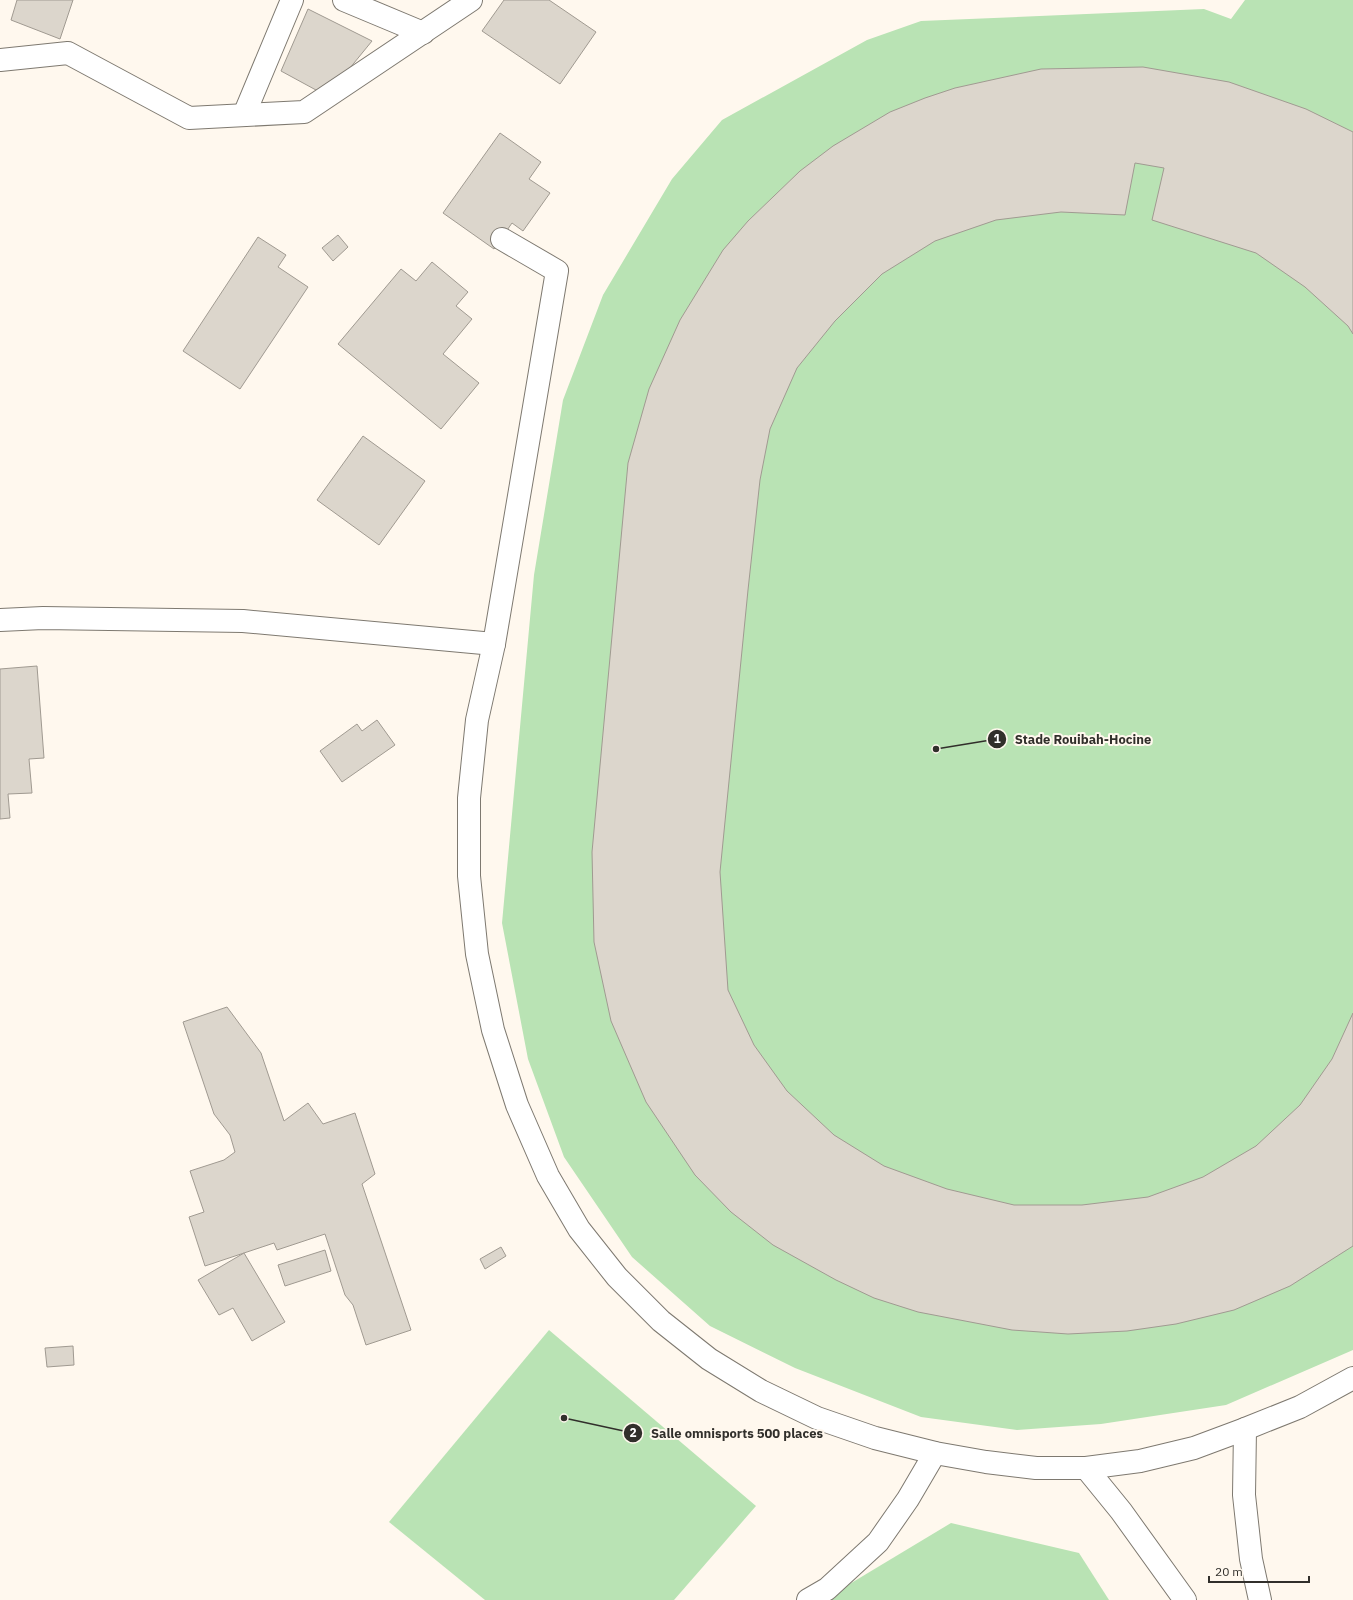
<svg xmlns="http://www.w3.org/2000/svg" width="1353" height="1600" font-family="'IBM Plex Sans',sans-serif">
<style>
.green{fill:#b9e3b4}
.building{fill:#dcd6cc;stroke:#a09a91}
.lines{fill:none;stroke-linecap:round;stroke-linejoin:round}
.minor-casing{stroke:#7e7970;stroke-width:24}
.minor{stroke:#fff;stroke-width:22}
.leader{fill:none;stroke:#312f2b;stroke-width:1.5}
.callout-dot{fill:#312f2b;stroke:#fff8ee;stroke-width:1.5}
.mark-label{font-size:12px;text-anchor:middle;font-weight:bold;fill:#fff}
.callout-label{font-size:13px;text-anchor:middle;font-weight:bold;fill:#312f2b;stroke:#fff8ee;stroke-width:4;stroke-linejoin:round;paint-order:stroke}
</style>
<rect width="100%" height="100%" fill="#fff8ee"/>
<g class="green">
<path d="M1245,0H1353V1350L1226,1405L1101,1424L1017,1430L921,1417L795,1368L710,1326L632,1257L564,1157L528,1059L502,923L534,575L563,400L603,295L672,179L722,120L867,40L921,21L1204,9L1231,19Z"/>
<path d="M549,1330L756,1506L674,1600H485L389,1522Z"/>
<path d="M951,1523L1079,1553L1109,1600H823Z"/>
</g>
<g class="building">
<path d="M17,0H73L60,39L11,20Z"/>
<path d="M504,0H549L596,32L560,84L482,31Z"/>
<path d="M308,9L372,41L327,96L281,71Z"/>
<path d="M1143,67L1229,82L1306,109L1353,132V334L1348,326L1305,287L1256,253L1152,220L1164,168L1135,163L1125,215L1061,212L996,220L935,241L882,274L835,321L797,368L770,429L760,480L748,590L720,872L728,990L754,1045L787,1091L834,1135L884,1166L947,1189L1014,1205H1082L1148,1197L1203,1177L1256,1146L1300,1105L1332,1059L1353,1013V1246L1290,1286L1234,1310L1176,1324L1127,1331L1068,1334L1012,1330L918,1312L874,1298L836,1280L773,1245L731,1212L695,1175L646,1102L611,1021L594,942L592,852L628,463L649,389L680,320L723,250L748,221L800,171L833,146L890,112L925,98L955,88L1041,69Z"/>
<path d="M500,133L541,162L529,179L550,193L523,231L512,223L494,249L443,213Z"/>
<path d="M338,235L348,247L333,261L322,248Z"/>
<path d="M258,237L286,255L278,267L308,287L240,389L183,351Z"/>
<path d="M432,262L468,292L456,306L472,319L443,354L479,383L441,429L338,344L401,269L416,281Z"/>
<path d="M363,436L425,481L379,545L317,500Z"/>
<path d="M37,666L44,758L29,759L32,793L8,794L10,818L0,819V669Z"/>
<path d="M377,720L395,745L342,782L320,751L357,724L362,731Z"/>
<path d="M227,1007L261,1053L284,1121L308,1103L323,1124L355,1113L375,1174L362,1184L411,1330L366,1345L353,1305L345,1295L325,1234L277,1250L274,1243L205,1266L189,1217L204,1212L190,1171L224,1160L235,1152L230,1135L214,1114L183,1022Z"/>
<path d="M501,1247L506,1256L485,1269L480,1259Z"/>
<path d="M325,1250L331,1271L285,1286L278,1265Z"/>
<path d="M244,1253L285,1322L252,1341L233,1308L219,1315L198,1280Z"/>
<path d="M73,1346L74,1365L47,1367L45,1348Z"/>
</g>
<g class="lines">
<g class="minor-casing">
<g id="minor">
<path d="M344,0L423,33"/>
<path d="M0,60L68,53L189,118L304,112L471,0"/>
<path d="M244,115L292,0"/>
<path d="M502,239L557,271L494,644L477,720L469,798V876L477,954L493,1030L517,1105L548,1176L579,1229L617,1277L661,1321L709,1359L761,1391L817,1418L875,1438L935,1453L986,1462L1036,1468H1086L1140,1461L1194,1448L1245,1429L1300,1407L1353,1378"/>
<path d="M0,620L43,618L243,621L494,644"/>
<path d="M1245,1429L1244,1495L1251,1559L1260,1600"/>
<path d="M1086,1468L1121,1511L1185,1600"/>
<path d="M808,1600L827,1589L878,1542L908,1499L935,1453"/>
</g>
</g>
<use href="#minor" class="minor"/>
</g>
<path class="leader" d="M936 749L997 739M564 1418L633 1433"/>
<g class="callout-dot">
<circle cx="936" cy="749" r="4"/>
<circle cx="564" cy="1418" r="4"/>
<circle cx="997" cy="739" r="10"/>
<circle cx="633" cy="1433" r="10"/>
</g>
<g class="mark-label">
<text x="997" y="743">1</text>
<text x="633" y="1437">2</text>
</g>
<g class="callout-label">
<text x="1083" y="744">Stade Rouibah-Hocine</text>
<text x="737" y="1438">Salle omnisports 500 places</text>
</g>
<path d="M1209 1576v6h100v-6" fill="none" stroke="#312f2b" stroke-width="2"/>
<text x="1215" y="1576" font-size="12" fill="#312f2b" stroke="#fff8ee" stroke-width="3" paint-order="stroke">20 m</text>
</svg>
